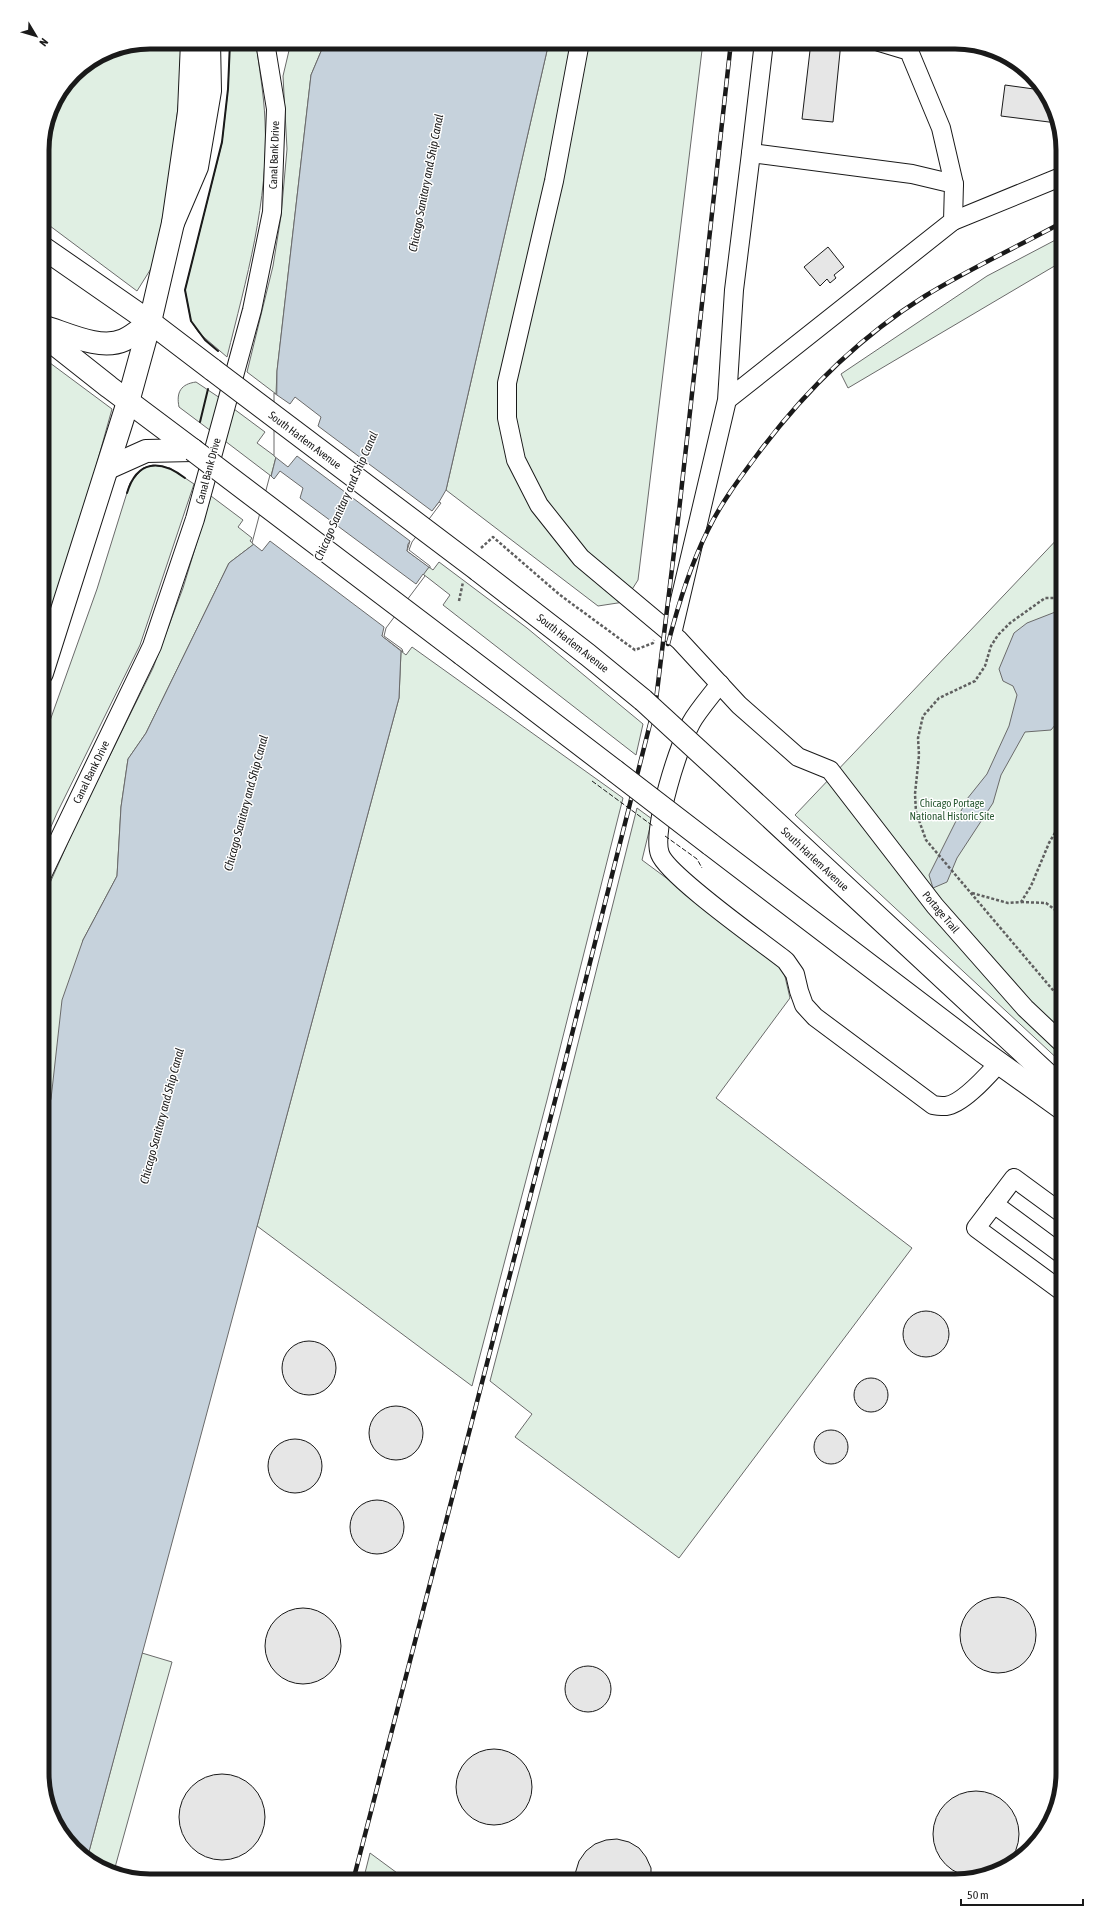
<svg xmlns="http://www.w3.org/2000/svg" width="1105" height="1923" font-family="'Asap Condensed',sans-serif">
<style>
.green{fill:#e0efe3;stroke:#6a6a6a}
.water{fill:#c6d2dc;stroke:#6a6a6a}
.pier{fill:#fff;stroke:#6a6a6a}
.building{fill:#e6e6e6;stroke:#1a1a1a}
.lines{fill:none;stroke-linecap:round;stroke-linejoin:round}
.minor-casing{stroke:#1a1a1a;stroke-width:20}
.major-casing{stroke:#1a1a1a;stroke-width:24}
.highway-casing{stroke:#1a1a1a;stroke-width:24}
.path{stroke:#5f5f5f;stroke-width:2.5;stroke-dasharray:3 2;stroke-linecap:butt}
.minor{stroke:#fff;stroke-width:18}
.major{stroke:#fff;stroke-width:22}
.highway{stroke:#fff;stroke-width:22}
.rail-casing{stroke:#1a1a1a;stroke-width:4.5}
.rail{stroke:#fff;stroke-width:3;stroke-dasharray:9;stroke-linecap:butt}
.major-bridge-casing{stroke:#1a1a1a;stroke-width:24;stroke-linecap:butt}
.major-bridge{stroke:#fff;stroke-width:22}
.fence{stroke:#1a1a1a;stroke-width:1;stroke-dasharray:5 2;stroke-linecap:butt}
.wall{stroke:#1a1a1a;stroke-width:2}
.labels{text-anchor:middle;stroke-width:3;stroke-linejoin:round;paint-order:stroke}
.street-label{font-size:11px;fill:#1a1a1a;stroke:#fff}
.park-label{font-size:11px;fill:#2b5a34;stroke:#fff}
.water-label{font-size:12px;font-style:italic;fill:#1a1a1a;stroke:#fff}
.rim{fill:none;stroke:#1a1a1a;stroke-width:5}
</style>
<rect width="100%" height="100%" fill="#fff"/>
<g class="green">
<path d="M150,42H181L179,99L167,200L152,267L137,291L42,220V152L56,100L74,73L109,50Z"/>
<path d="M230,42H256C259,68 264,94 265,121C269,201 246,280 227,357L199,333L191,321L185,290L222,143L228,89Z"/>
<path d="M291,42H325L311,75L277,371L276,394L247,372L273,266L281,216L287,149L283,76Z"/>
<path d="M549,42H703L638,580L624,602L598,606L446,490Z"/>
<path d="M1063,236V261L848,388L841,374L987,276Z"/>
<path d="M42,357L112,409L75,542L42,638Z"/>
<path d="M196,382L220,398L211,431L179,407C176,392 181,384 196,382Z"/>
<path d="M234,409L265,432L257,443L276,457L271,476L225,441Z"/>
<path d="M153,465L170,468L194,484L140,645L57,813L42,847V743L97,589L130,483L143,468Z"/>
<path d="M211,496L243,520L238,527L252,538L250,541L254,544L229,563L146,733L128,759L121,807L117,876L83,940L51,1099L42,1124V901L77,822L153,668L183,588Z"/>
<path d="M1063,533V1064L795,815Z"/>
<path d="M439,562L527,628L643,724L636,755L443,605L450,595L423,574L429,567L433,570Z"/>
<path d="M412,647L623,798L547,1100L472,1386L257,1226L399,698L401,651L406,655Z"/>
<path d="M637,808L652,819L642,860L769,954L783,968L790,998L716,1098L912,1248L679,1558L515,1437L532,1414L490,1381L560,1115Z"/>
<path d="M142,1653L172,1662L114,1871L90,1863L87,1859Z"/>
<path d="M370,1853L408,1881H363Z"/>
</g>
<g class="water">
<path d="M325,42H549L446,490L439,502L408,544L407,551L429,567L385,627L382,636L401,651L399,698L87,1859L53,1821L42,1773V1124L51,1099L62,1000L83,940L117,876L121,807L128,759L146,733L229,563L254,544L276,457L277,371L311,75Z"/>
<path d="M1063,609V622L1056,632V642L1063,646V721L1060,719L1051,730L1025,732L1001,775L993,803L957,858L947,882L933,888L929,875L967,799L987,774L1009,726L1017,695L1013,686L1003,681L999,669L1014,633L1027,623Z"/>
</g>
<g class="pier">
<path d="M274,393L290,404L295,397L321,417L318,426L432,511L439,502L441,503L412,542L409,550L430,566V568L407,551L410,541L297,456L288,467L274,456Z"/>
<path d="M280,471L303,488L300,498L416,584L423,574L425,576L386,628L384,636L402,649L403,652L382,636L384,627L270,541L262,551L252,543L270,475L274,479Z"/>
</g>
<g class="building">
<path d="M811,42H841L833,122L802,119Z"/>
<path d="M1005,85L1041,90L1052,102L1057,123L1001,116Z"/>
<path d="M828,247L844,267L834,275L836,278L830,283L827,279L820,286L804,267Z"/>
<circle cx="926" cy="1334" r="23"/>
<circle cx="309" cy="1368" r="27"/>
<circle cx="871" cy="1395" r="17"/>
<circle cx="396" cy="1433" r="27"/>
<circle cx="831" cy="1447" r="17"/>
<circle cx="295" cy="1466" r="27"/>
<circle cx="377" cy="1527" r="27"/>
<circle cx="998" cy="1635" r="38"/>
<circle cx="303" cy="1646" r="38"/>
<circle cx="588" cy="1689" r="23"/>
<circle cx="494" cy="1787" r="38"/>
<circle cx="222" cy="1817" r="43"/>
<circle cx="976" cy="1834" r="43"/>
<path d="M617,1839L629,1842L639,1848L646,1857L651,1868V1881H576L575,1874L579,1861L586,1851L595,1844L606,1840Z"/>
</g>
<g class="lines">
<g class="minor-casing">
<g id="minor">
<path d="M580,42L554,181L507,383V418L516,460L539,505L581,558L679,640L739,705L798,757L830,770L935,906L1025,1008L1063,1044"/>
<path d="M879,42L909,51L941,128L954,184"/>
<path d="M751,153L764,42"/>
<path d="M953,221L1063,176"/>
<path d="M672,634L727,400L734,290L751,153L912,174L954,184L953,221L727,400"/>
<path d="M720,684C711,695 702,706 694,718C680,739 651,831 660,854C668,876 762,942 786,961L795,974L799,991L804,1005L815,1017L933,1105C937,1106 942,1106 946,1106C963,1104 988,1075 999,1063"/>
<path d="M42,875L152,646L195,519L252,310L272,212L276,109L265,42"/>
<path d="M994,1204L1063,1255"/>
<path d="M1063,1292L976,1228L1014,1178L1063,1214"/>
</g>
</g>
<g class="major-casing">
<g id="major">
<path d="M42,247L150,322L213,370"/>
<path d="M42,326C66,333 100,351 124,340C133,336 142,328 150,322"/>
<path d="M42,334L109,387L193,450"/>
<path d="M108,468L146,451L193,450"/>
<path d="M478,570L588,655L643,700"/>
<path d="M462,654L615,771"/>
<path d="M42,673L128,402L150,322L173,223L197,167L210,91L209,42"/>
<path d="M728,778L1063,1089"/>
<path d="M710,844L982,1051L1063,1109"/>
</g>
</g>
<g class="highway-casing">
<path id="highway" d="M173,223L189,112L192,42"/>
</g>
<g class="path">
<path d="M481,548L493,537L560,595L635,650L653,643L654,640"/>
<path d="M459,601L463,582"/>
<path d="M972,893L1008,903L1021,902L1031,886L1049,843L1063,819"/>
<path d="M1021,902L1046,903L1063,916"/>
<path d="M1063,1002L926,840L916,812L915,794L919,755L918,738L923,716L939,698L975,681L985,666L991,646L998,635L1010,623L1045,598H1063"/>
</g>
<use href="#minor" class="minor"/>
<use href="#major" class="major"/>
<use href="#highway" class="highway"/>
<g class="rail-casing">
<g id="rail">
<path d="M668,644C678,605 690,566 708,530C721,503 739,479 757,455C804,392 858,338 925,296C969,269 1017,247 1063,222"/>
<path d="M353,1881L566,1058L656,700L679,511L731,42"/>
</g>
</g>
<use href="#rail" class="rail"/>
<g class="major-bridge-casing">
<g id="major-bridge">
<path d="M213,370L478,570"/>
<path d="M193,450L462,654"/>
<path d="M643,700L728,778"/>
<path d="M615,771L710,844"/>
</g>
</g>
<use href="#major-bridge" class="major-bridge"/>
<g class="fence">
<path d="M592,781L653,826"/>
<path d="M665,836L697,859L702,868"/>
</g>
<g class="wall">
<path d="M218,351L205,340L191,321L185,290L222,142L228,89L230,42"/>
<path d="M200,422L208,389"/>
<path d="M127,493C137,460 160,459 185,478"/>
</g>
</g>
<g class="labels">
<g class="street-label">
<text transform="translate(274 155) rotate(-88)" y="4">Canal Bank Drive</text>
<text transform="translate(305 440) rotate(37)" y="4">South Harlem Avenue</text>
<text transform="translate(208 471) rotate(-75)" y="4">Canal Bank Drive</text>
<text transform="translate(573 643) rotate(38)" y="4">South Harlem Avenue</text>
<text transform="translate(91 772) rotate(-64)" y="4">Canal Bank Drive</text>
<text transform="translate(815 859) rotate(43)" y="4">South Harlem Avenue</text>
<text transform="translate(941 912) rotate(50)" y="4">Portage Trail</text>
</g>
<g class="park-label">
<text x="952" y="807">Chicago Portage<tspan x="952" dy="13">National Historic Site</tspan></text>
</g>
<g class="water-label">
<text transform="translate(426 183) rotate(-79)" y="4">Chicago Sanitary and Ship Canal</text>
<text transform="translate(346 496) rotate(-66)" y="4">Chicago Sanitary and Ship Canal</text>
<text transform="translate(246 803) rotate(-75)" y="4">Chicago Sanitary and Ship Canal</text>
<text transform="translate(162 1116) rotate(-75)" y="4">Chicago Sanitary and Ship Canal</text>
</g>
</g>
<path d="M0 0H1105V1923H0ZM150 49H955A101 101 0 0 1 1056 150V1773A101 101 0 0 1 955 1874H150A101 101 0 0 1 49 1773V150A101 101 0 0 1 150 49Z" fill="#fff" fill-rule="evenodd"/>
<path class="rim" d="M150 49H955A101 101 0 0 1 1056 150V1773A101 101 0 0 1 955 1874H150A101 101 0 0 1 49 1773V150A101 101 0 0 1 150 49Z"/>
<g transform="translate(36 36) rotate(128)" stroke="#ffffff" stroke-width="3" paint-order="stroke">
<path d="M0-3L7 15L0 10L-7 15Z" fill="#1a1a1a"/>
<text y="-6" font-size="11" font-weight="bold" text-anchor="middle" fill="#1a1a1a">N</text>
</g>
<path d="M961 1899v6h122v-6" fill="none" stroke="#1a1a1a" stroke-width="2"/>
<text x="967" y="1899" font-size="12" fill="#1a1a1a" stroke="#ffffff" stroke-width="3" paint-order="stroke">50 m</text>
</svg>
